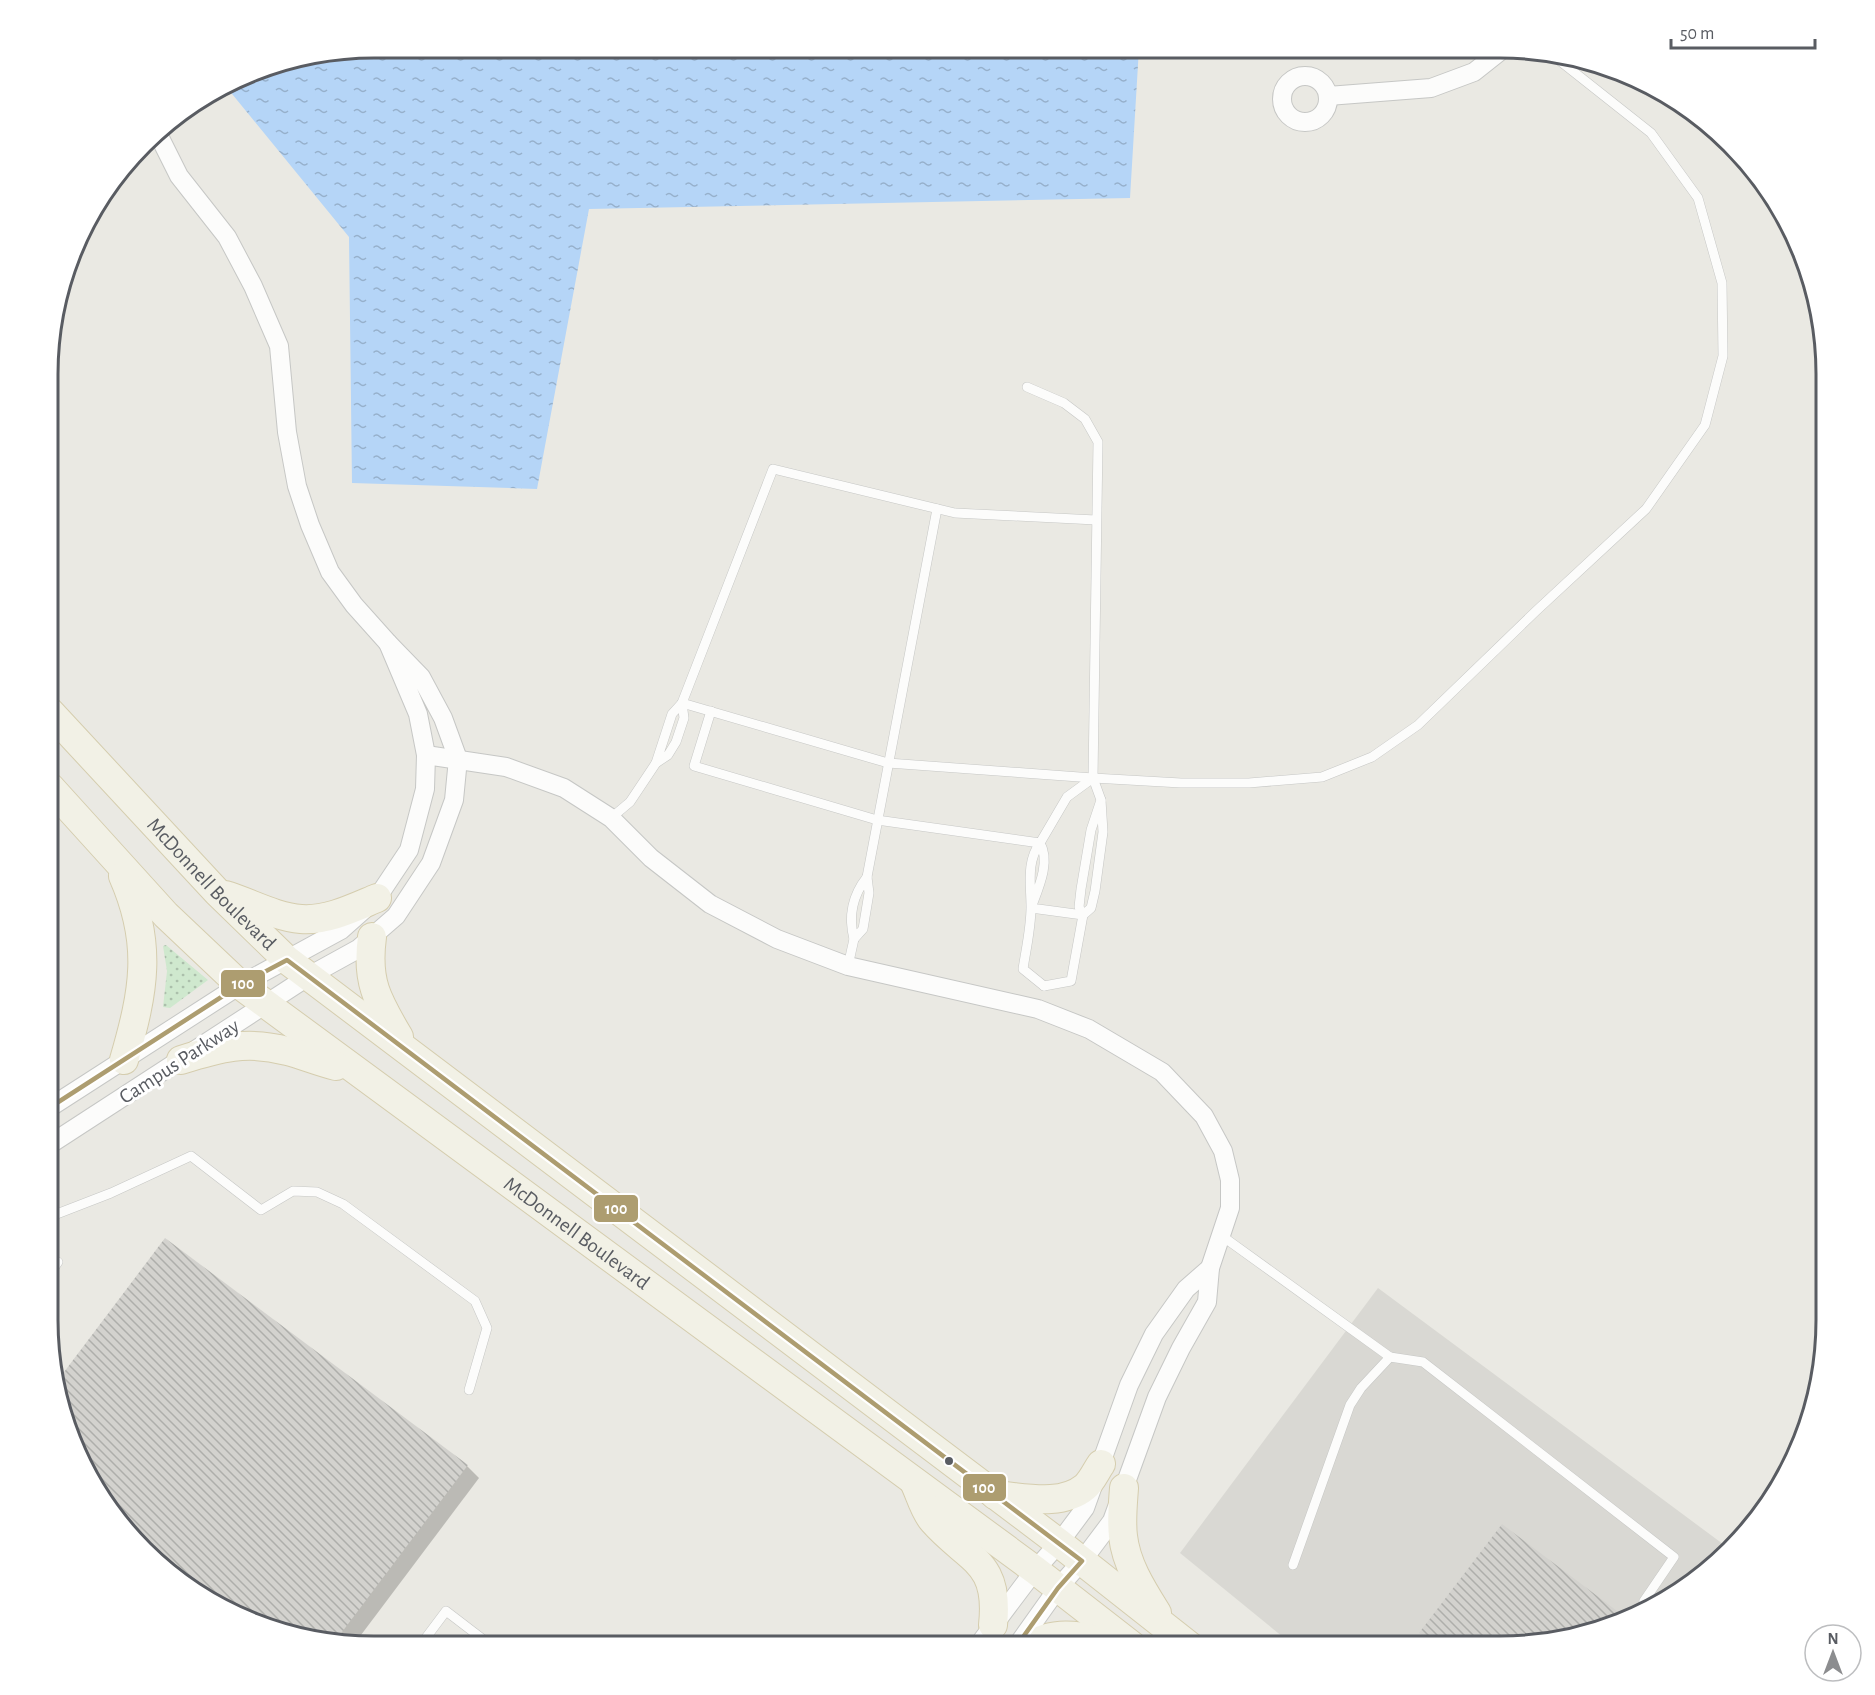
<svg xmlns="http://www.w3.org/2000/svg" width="1875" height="1695" font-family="'Alegreya Sans',sans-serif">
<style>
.industrial{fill:#d9d8d3}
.grass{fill:url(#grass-dots)}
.water{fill:url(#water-ripples)}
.shadow{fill:#0003}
.building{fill:url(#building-back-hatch)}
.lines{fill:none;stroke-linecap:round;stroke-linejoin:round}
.lane-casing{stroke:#c6c7c5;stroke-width:10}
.street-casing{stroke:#c6c7c5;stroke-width:20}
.primary-casing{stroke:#d5cdae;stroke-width:30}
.lane{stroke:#fcfcfb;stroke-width:9}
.street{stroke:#fcfcfb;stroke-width:18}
.primary{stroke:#f2f1e6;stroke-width:28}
.bus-1-casing{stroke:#fff;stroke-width:9}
.bus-1{stroke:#ad9d70;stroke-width:4.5}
.bus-dot{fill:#595c62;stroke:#fff;stroke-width:2}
.labels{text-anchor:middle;stroke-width:6;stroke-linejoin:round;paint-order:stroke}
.street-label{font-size:21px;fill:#595c62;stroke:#fff}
.rim{fill:none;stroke:#595c62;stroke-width:3}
.line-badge{stroke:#fff;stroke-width:2}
.badge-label{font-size:16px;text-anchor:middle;font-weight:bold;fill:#fff}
</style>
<defs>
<pattern id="grass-dots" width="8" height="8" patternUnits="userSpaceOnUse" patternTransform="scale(1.5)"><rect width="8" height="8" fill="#cfe8ce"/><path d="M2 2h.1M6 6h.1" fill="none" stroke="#abbfab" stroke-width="1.8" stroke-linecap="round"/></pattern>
<pattern id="water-ripples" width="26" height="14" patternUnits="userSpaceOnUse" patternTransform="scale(1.5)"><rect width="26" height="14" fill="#b5d5f7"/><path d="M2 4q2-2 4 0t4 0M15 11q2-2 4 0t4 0" fill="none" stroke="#96b0cb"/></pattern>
<pattern id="building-back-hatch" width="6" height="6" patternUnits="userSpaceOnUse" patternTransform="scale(1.5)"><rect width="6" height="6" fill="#d3d2ce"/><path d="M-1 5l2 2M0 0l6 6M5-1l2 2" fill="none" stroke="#aeaeab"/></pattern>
</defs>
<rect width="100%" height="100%" fill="#eae9e3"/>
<path class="industrial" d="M1378,1288L1731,1550L1716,1566L1626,1622L1522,1646H1294L1180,1553Z"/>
<path class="grass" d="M166,945L208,980L170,1008L163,1007L167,971L163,946Z"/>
<path class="water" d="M374,48H945L963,52L980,48H1139L1130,198L589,209L537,489L352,483L349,237L228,89L269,65Z"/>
<g class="shadow">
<path d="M165,1240L467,1466L479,1478L355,1643L249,1622L176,1580L129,1536L73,1445L58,1382Z"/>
<path d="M1502,1526L1628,1621L1522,1646H1435L1421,1633Z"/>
</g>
<g class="building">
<path d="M165,1238L468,1465L336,1640L249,1622L176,1580L129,1536L73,1445L58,1380Z"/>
<path d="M1502,1524L1629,1620L1522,1646H1437L1419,1633Z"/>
</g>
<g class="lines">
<g class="lane-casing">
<g id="lane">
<path d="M1096,520L955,513L773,469L682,703L888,763L1093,778L1181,783H1249L1322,777L1372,757L1418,725L1536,611L1646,509L1705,425L1723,356L1722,283L1698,198L1651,133L1555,57"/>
<path d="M682,703L684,718L676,742L668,755L656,763L672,714Z"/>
<path d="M711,711L694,766L877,820L1040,843L1067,797L1093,778L1098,442L1085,419L1064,403L1027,387"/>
<path d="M611,818L630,802L656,763"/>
<path d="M867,877L937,509"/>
<path d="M867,877L869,893L863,929L854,939C848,916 852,896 867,877Z"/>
<path d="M848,966L854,939"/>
<path d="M1044,986L1023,969C1026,949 1031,928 1031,907C1031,885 1026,862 1040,843C1051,862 1038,889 1031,908L1083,915L1091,908L1095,891L1103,832L1101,800"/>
<path d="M1044,986L1071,981L1083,915L1079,907L1081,889L1091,830L1101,800L1093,778"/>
<path d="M49,1217L111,1193L191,1156L261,1210L293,1191L317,1192L343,1204L475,1301L487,1328L469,1390"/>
<path d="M1222,1236L1390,1357L1361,1388L1350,1405L1293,1565"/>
<path d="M49,1275L58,1262"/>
<path d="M1390,1357L1423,1362L1674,1557L1644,1601L1650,1607"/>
<path d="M419,1647L446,1611L493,1647"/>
</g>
</g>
<g class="street-casing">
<g id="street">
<circle cx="1305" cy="99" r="23"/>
<path d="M1328,96L1431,88L1474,72L1503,49"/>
<path d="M157,132L179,176L227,237L253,286L279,346L287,432L297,486L310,525L330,572L354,605L388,643"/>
<path d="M426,755L506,767L564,788L611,818L651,858L710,904L777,939L848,966L1038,1009L1089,1029L1162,1072L1204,1116L1223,1151L1230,1180V1208L1210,1268L1207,1302L1181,1348L1157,1397L1112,1521L1082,1561L1058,1588L1016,1647"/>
<path d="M49,1145L309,976L358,949L396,916L431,863L454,800L458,759L443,718L421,677L388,643L418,714L426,755L425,789L409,850L377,898L341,930L240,985L49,1108"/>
<path d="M977,1647L1035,1570L1059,1543L1085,1508L1129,1385L1154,1334L1186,1289L1210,1268"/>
</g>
</g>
<g class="primary-casing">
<g id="primary">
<path id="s1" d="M50,712L218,893L287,960L1059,1543L1191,1647"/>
<path id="s2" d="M50,787L166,915L240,985L1035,1570L1134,1647"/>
<path d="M123,876C153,944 144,991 124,1060"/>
<path d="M225,895C249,902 275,917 301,919C327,921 353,908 377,898"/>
<path d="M372,937C366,981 377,1000 399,1037"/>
<path d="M181,1060C219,1048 247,1040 287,1051C303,1055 319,1062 336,1066"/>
<path d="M914,1482C920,1494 924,1511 933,1521C968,1561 1000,1560 993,1625"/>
<path d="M1124,1488C1123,1503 1121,1520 1123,1536C1126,1564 1142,1589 1157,1613"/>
<path d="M995,1495C1023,1497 1061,1507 1085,1487C1092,1481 1096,1471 1101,1464"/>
<path d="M1029,1647C1056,1627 1089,1637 1118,1647"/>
</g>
</g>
<use href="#lane" class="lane"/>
<use href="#street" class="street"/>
<use href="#primary" class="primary"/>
<g class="bus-1-casing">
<path id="bus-1" d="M49,1108L240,985L287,960L1082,1561L1058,1588L1016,1647"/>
</g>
<use href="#bus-1" class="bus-1"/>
</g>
<circle class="bus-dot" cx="949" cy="1461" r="5"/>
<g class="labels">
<g class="street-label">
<text dy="7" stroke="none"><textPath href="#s1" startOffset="236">McDonnell Boulevard</textPath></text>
<text transform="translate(179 1061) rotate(-33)" y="7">Campus Parkway</text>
<text dy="7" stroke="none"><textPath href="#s2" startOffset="693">McDonnell Boulevard</textPath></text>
</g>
</g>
<path d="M0 0H1875V1695H0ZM374 58H1500A316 316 0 0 1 1816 374V1320A316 316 0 0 1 1500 1636H374A316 316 0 0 1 58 1320V374A316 316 0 0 1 374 58Z" fill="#fff" fill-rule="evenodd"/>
<path class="rim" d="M374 58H1500A316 316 0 0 1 1816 374V1320A316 316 0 0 1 1500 1636H374A316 316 0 0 1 58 1320V374A316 316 0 0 1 374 58Z"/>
<g class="line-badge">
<rect x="220" y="969" width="46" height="29" rx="6" fill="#ad9d70"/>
<rect x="593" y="1194" width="46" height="29" rx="6" fill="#ad9d70"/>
<rect x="962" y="1473" width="45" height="29" rx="6" fill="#ad9d70"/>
</g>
<g class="badge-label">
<text x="243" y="989">100</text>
<text x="616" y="1214">100</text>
<text x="984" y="1493">100</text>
</g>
<g transform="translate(1833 1653)"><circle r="28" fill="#ffffff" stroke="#bdbec0" stroke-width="1.5"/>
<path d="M0-4.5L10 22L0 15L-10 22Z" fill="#8c8d8f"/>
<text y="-9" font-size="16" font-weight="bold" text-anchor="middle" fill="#595c62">N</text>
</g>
<path d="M1671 39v9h144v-9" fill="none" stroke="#595c62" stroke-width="3"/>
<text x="1680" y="39" font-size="18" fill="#595c62" stroke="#ffffff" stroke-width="4.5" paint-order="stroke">50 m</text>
</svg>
